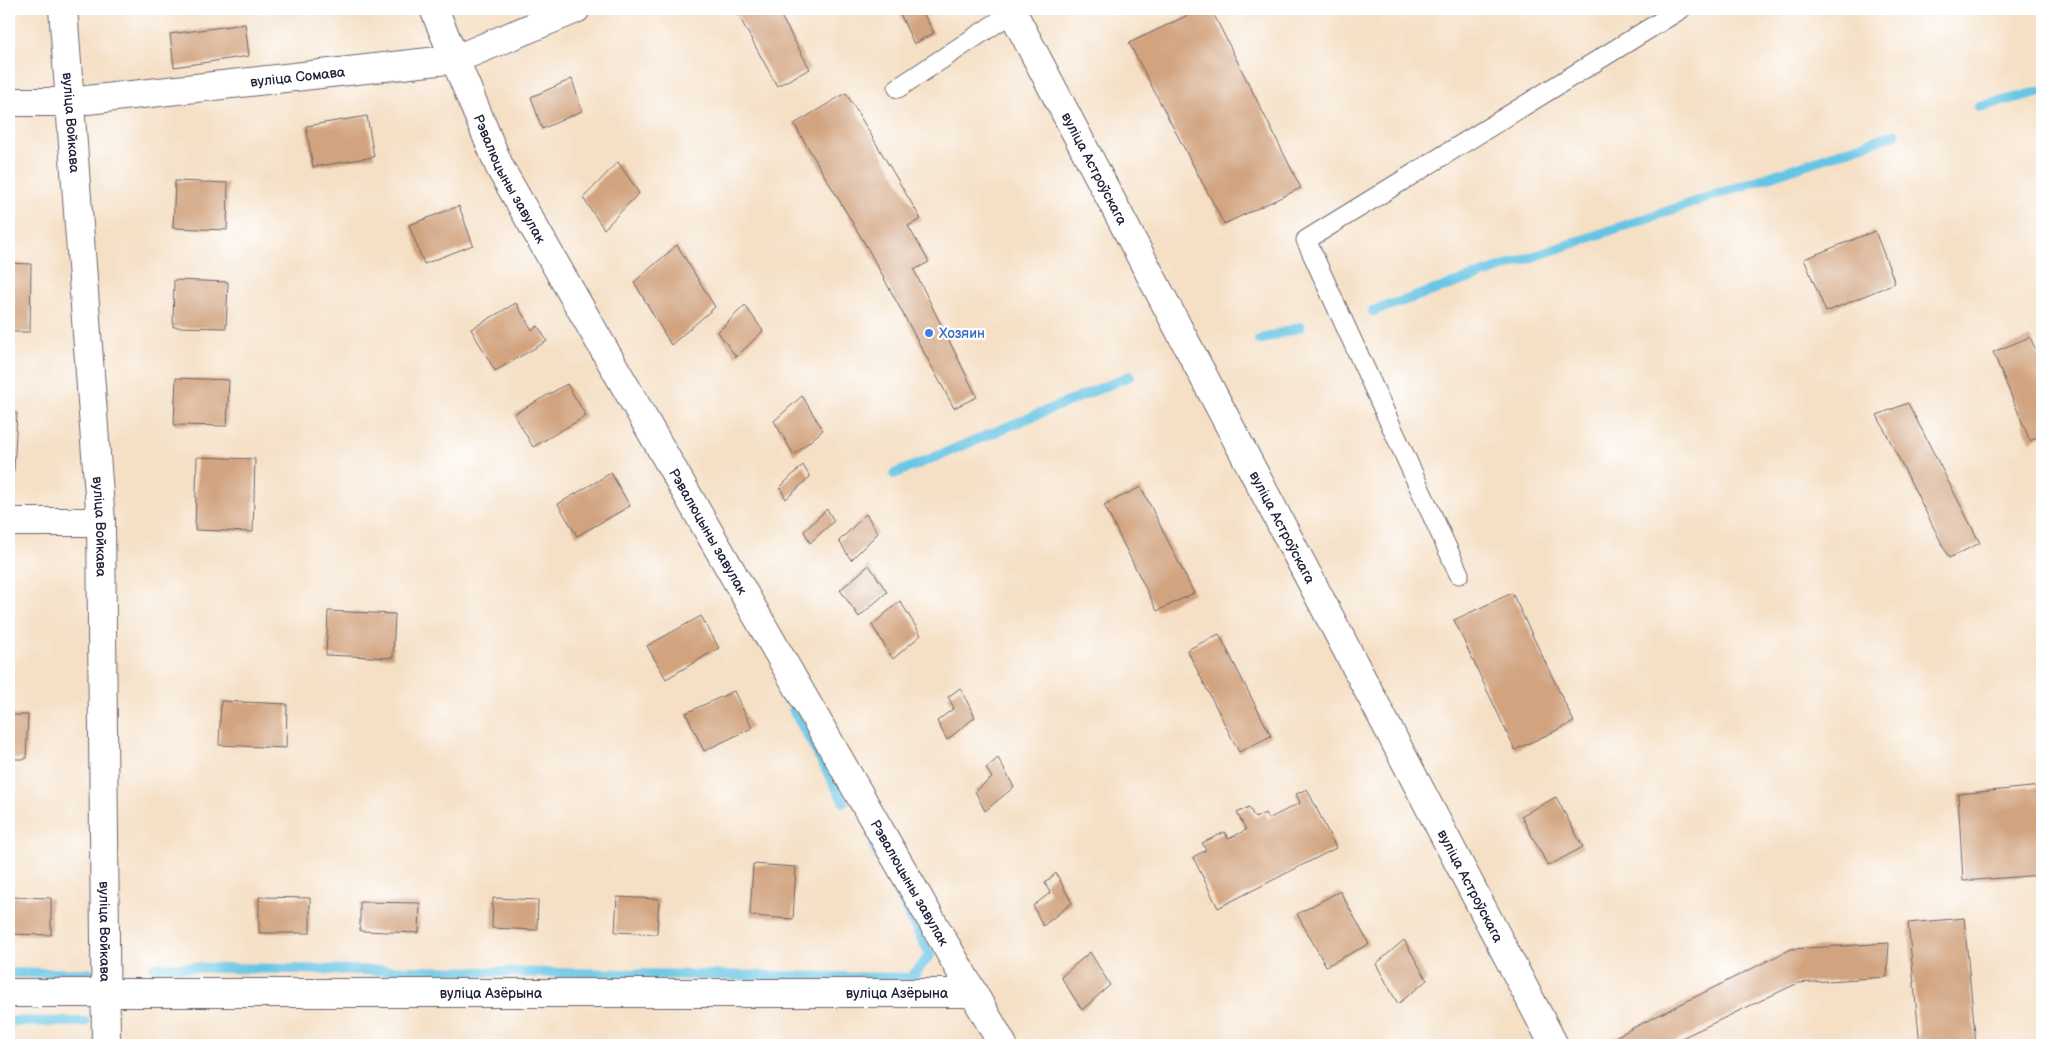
<svg xmlns="http://www.w3.org/2000/svg" width="2051" height="1054" font-family="'Balsamiq Sans',sans-serif">
<style>
.lines{fill:none;stroke-linecap:round;stroke-linejoin:round}
.stream{stroke:#66c4e4;stroke-width:10}
.building{fill:#d1a37e}
.service-casing{stroke:#6c646c;stroke-width:21}
.minor-casing{stroke:#6c646c;stroke-width:30}
.tertiary-casing{stroke:#6c646c;stroke-width:30}
.service{stroke:#fff;stroke-width:19}
.minor{stroke:#fff;stroke-width:28}
.tertiary{stroke:#fff;stroke-width:28}
.shop-dot{fill:#3f7fe0;stroke:#fff;stroke-width:2}
.labels{text-anchor:middle;stroke-width:4.5;stroke-linejoin:round;paint-order:stroke}
.street-label{font-size:14px;fill:#22223b;stroke:#fff}
.shop-label{font-size:14px;fill:#366cbe;stroke:#fff;text-anchor:start}
</style>
<rect width="100%" height="100%" fill="#fff"/>
<filter id="ink" filterUnits="userSpaceOnUse"><feTurbulence type="fractalNoise" baseFrequency=".02" numOctaves="2"/><feDisplacementMap in="SourceGraphic" scale="10" xChannelSelector="R" yChannelSelector="G"/><feConvolveMatrix kernelMatrix="1 2 1 2 8 2 1 2 1" color-interpolation-filters="sRGB"/></filter>
<filter id="wash" filterUnits="userSpaceOnUse"><feTurbulence type="fractalNoise" baseFrequency=".0096" numOctaves="4" result="noise"/><feDisplacementMap in="SourceGraphic" scale="20" xChannelSelector="R" yChannelSelector="G"/><feGaussianBlur stdDeviation="1.12" result="paint"/><feColorMatrix in="noise" values="0 0 0 0 0 0 0 0 0 0 0 0 0 0 0 0 0 1.4 0 .05"/><feComposite in="paint" operator="in"/></filter>
<g filter="url(#wash)">
<rect width="100%" height="100%" fill="#f5e0c6"/>
<g class="lines">
<g class="stream">
<path d="M1979,107L2042,91"/>
<path d="M1373,311L1895,134"/>
<path d="M1259,340L1300,327"/>
<path d="M894,474L1130,376"/>
<path d="M793,709L844,802"/>
<path d="M154,967L911,978L930,955L874,846"/>
<path d="M9,973H90"/>
<path d="M9,1021L85,1022"/>
</g>
</g>
<g id="blocks">
<g class="building">
<path d="M735,9H777L810,69L777,86Z"/>
<path d="M910,9H921L934,33L914,44L900,14Z"/>
<path d="M1201,9H1211L1301,188L1224,224L1129,43Z"/>
<path d="M245,24L249,56L174,67L170,34Z"/>
<path d="M572,79L582,111L542,129L531,97Z"/>
<path d="M846,93L921,219L908,226L929,262L914,270L977,397L954,408L868,249L794,124Z"/>
<path d="M367,116L374,157L313,167L306,126Z"/>
<path d="M618,162L639,193L604,229L583,198Z"/>
<path d="M175,181L228,183L227,230L173,228Z"/>
<path d="M459,206L473,245L424,264L409,225Z"/>
<path d="M1875,231L1895,283L1826,312L1804,259Z"/>
<path d="M677,245L715,307L671,345L634,282Z"/>
<path d="M9,263L31,264L30,332H9Z"/>
<path d="M174,280L228,282L226,328L173,327Z"/>
<path d="M516,303L532,330L538,326L547,341L495,371L471,329Z"/>
<path d="M745,305L763,331L736,357L718,332Z"/>
<path d="M2030,337L2042,364V435L2030,441L1993,352Z"/>
<path d="M176,378L229,380L227,426L174,425Z"/>
<path d="M567,384L586,416L533,447L514,414Z"/>
<path d="M802,396L823,430L794,455L774,421Z"/>
<path d="M1908,403L1980,543L1949,558L1877,415Z"/>
<path d="M9,413H17L14,471H9Z"/>
<path d="M197,457L255,459L253,532L195,530Z"/>
<path d="M803,465L810,477L786,499L780,487Z"/>
<path d="M611,473L630,506L577,536L558,504Z"/>
<path d="M1141,487L1194,593L1157,611L1104,505Z"/>
<path d="M827,509L834,521L810,543L804,531Z"/>
<path d="M866,514L878,533L851,560L839,541Z"/>
<path d="M869,565L887,592L859,617L840,590Z"/>
<path d="M1512,593L1574,722L1515,750L1454,620Z"/>
<path d="M900,601L921,635L893,659L872,625Z"/>
<path d="M328,611L395,614L393,658L326,655Z"/>
<path d="M701,616L719,648L666,679L647,646Z"/>
<path d="M1219,634L1271,736L1239,752L1187,650Z"/>
<path d="M960,688L975,717L947,740L937,721L954,708L948,697Z"/>
<path d="M734,691L752,728L704,751L686,713Z"/>
<path d="M221,701L287,704L286,748L219,745Z"/>
<path d="M9,715H28L26,759H9Z"/>
<path d="M998,758L1014,787L985,811L975,791L992,778L986,768Z"/>
<path d="M2042,786V875L1963,881L1958,794Z"/>
<path d="M1307,789L1336,848L1218,908L1193,857L1206,850L1202,843L1225,832L1228,839L1246,830L1237,813L1249,807L1255,818L1265,813L1268,819L1300,803L1296,794Z"/>
<path d="M1556,797L1583,847L1548,866L1521,816Z"/>
<path d="M753,864L796,867L793,919L750,916Z"/>
<path d="M1056,873L1072,903L1043,926L1033,906L1050,893L1045,883Z"/>
<path d="M1340,891L1369,944L1326,966L1297,914Z"/>
<path d="M9,897L51,898V935L9,934Z"/>
<path d="M259,897L310,898V933H259Z"/>
<path d="M617,897L659,899L657,934L615,932Z"/>
<path d="M493,898L538,900L537,930L492,928Z"/>
<path d="M360,902L420,903L419,933L360,931Z"/>
<path d="M1964,918L1976,1045H1920L1908,923Z"/>
<path d="M1404,940L1427,980L1398,1004L1376,964Z"/>
<path d="M1889,943L1887,977L1798,983L1667,1045H1599L1791,949Z"/>
<path d="M1090,952L1110,985L1082,1010L1061,977Z"/>
</g>
</g>
</g>
<g filter="url(#ink)">
<use href="#blocks" fill-opacity="0" stroke="#6c646c" stroke-width="1"/>
<g class="lines">
<g class="service-casing">
<g id="service">
<path d="M898,88L1013,12"/>
<path d="M1459,574L1306,240L1681,9"/>
</g>
</g>
<g class="minor-casing">
<g id="minor">
<path id="s1" d="M63,9L101,522L106,1045"/>
<path id="s2" d="M434,9L500,168L1003,1045"/>
<path id="s3" d="M1011,9L1554,1045"/>
<path d="M9,522H101"/>
<path id="s4" d="M9,993H973"/>
</g>
</g>
<g class="tertiary-casing">
<g id="tertiary">
<path id="s5" d="M9,102H69L456,59L576,9"/>
</g>
</g>
<use href="#service" class="service"/>
<use href="#minor" class="minor"/>
<use href="#tertiary" class="tertiary"/>
</g>
</g>
<circle class="shop-dot" cx="929" cy="333" r="5"/>
<g class="labels">
<g class="street-label">
<text dy="5" stroke="none"><textPath href="#s5" startOffset="290">вуліца Сомава</textPath></text>
<text dy="5" stroke="none"><textPath href="#s1" startOffset="114">вуліца Войкава</textPath></text>
<text dy="5" stroke="none"><textPath href="#s3" startOffset="180">вуліца Астроўскага</textPath></text>
<text dy="5" stroke="none"><textPath href="#s2" startOffset="186">Рэвалюцыны завулак</textPath></text>
<text dy="5" stroke="none"><textPath href="#s1" startOffset="519">вуліца Войкава</textPath></text>
<text dy="5" stroke="none"><textPath href="#s3" startOffset="585">вуліца Астроўскага</textPath></text>
<text dy="5" stroke="none"><textPath href="#s2" startOffset="591">Рэвалюцыны завулак</textPath></text>
<text dy="5" stroke="none"><textPath href="#s2" startOffset="996">Рэвалюцыны завулак</textPath></text>
<text dy="5" stroke="none"><textPath href="#s3" startOffset="990">вуліца Астроўскага</textPath></text>
<text dy="5" stroke="none"><textPath href="#s1" startOffset="924">вуліца Войкава</textPath></text>
<text dy="5" stroke="none"><textPath href="#s4" startOffset="482">вуліца Азёрына</textPath></text>
<text dy="5" stroke="none"><textPath href="#s4" startOffset="888">вуліца Азёрына</textPath></text>
</g>
<g class="shop-label">
<text x="939" y="338">Хозяин</text>
</g>
</g>
<rect width="2051" height="1054" fill="none" stroke="#fff" stroke-width="30"/>
</svg>
